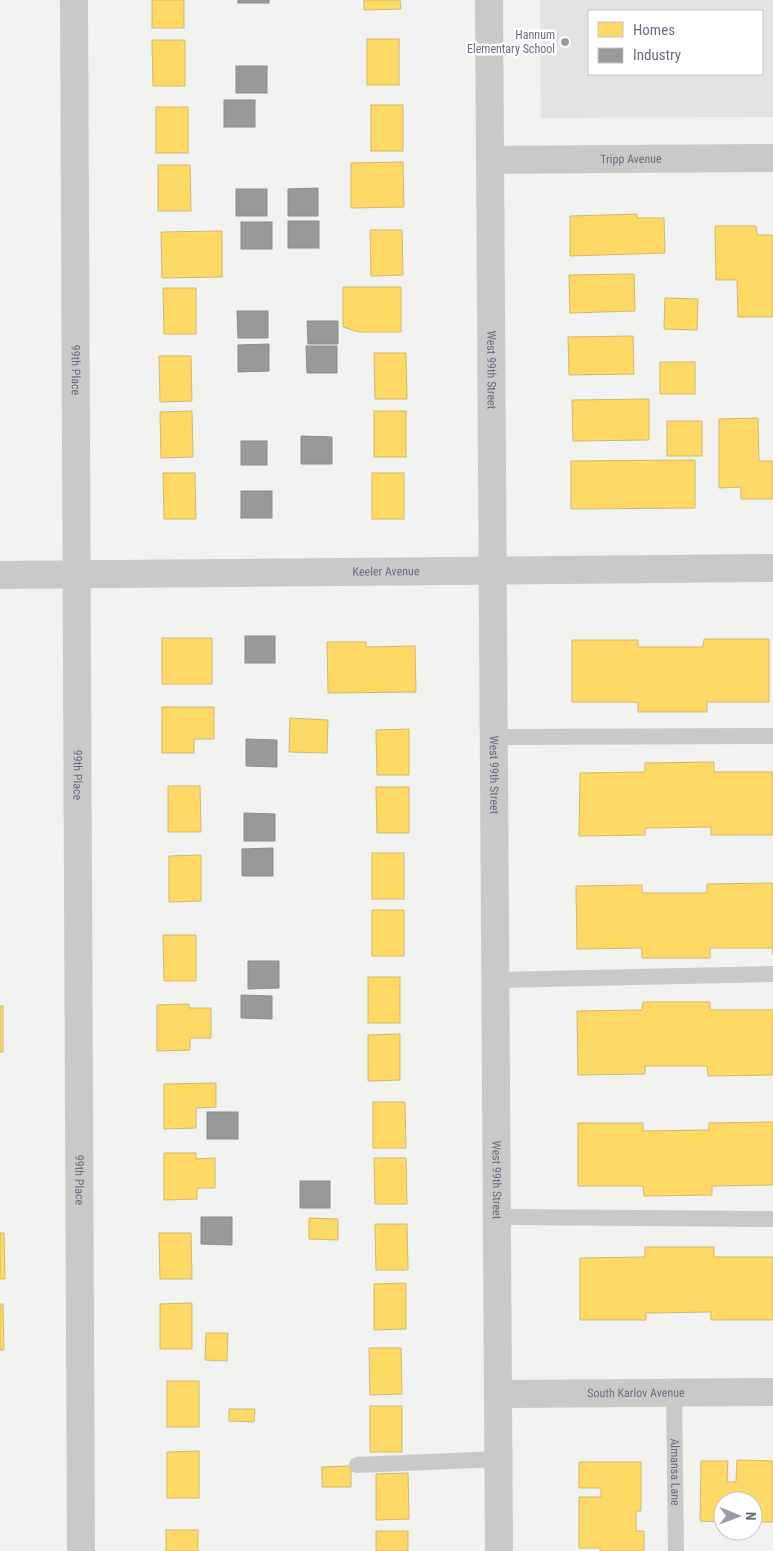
<svg xmlns="http://www.w3.org/2000/svg" width="773" height="1551" font-family="'Roboto Condensed',sans-serif">
<style>
.built{fill:#e2e3e3;fill-rule:evenodd}
.homes{fill:#ffd966;stroke:#d1b96d}
.industry{fill:#999;stroke:#8a8c91}
.lines{fill:none;stroke-linecap:round;stroke-linejoin:round}
.service{stroke:#c9c9ca;stroke-width:16}
.minor{stroke:#c9c9ca;stroke-width:28}
.tertiary{stroke:#c9c9ca;stroke-width:28}
.poi-dot{fill:#979ca6;stroke:#fff;stroke-width:2}
.labels{text-anchor:middle;stroke-width:5;stroke-linejoin:round;paint-order:stroke}
.poi-label{font-size:12px;fill:#666e7d;stroke:#fff;text-anchor:end}
.street-label{font-size:12px;fill:#666e7d;stroke:#fff}
</style>
<rect width="100%" height="100%" fill="#f2f2f1"/>
<path class="built" d="M540,0H773V117L541,118ZM589,11H762V74H589Z"/>
<g class="homes">
<rect x="152" y="0" width="32" height="28"/>
<path d="M364,0H400L401,9L364,10Z"/>
<rect x="367" y="39" width="32" height="46"/>
<path d="M152,40H185V86H153Z"/>
<rect x="371" y="105" width="32" height="46"/>
<rect x="156" y="107" width="32" height="46"/>
<path d="M403,162L404,207L351,208V163Z"/>
<path d="M158,165H190L191,211H158Z"/>
<path d="M637,214V218H664L665,253L570,256V216Z"/>
<path d="M715,226H756L757,235H773V317H738L737,280H716Z"/>
<path d="M370,230H402L403,275L371,276Z"/>
<path d="M222,231V277L162,278L161,232Z"/>
<path d="M634,274L635,311L570,313L569,275Z"/>
<path d="M343,287H401V332H359L343,327Z"/>
<path d="M163,288H196V334H164Z"/>
<path d="M665,298L698,299L697,330L664,329Z"/>
<path d="M633,336L634,374L569,375L568,337Z"/>
<path d="M374,353H406L407,399H375Z"/>
<path d="M159,356H191L192,401L160,402Z"/>
<rect x="660" y="362" width="35" height="32"/>
<path d="M649,399V440L573,441L572,400Z"/>
<path d="M192,411L193,457L161,458L160,412Z"/>
<rect x="374" y="411" width="32" height="46"/>
<path d="M758,418L759,461H773V499H741V487L719,488V419Z"/>
<rect x="667" y="421" width="35" height="35"/>
<path d="M695,460V508L571,509V461Z"/>
<path d="M163,473H195L196,519H164Z"/>
<rect x="372" y="473" width="32" height="46"/>
<rect x="162" y="638" width="50" height="46"/>
<path d="M704,639H769V702H707V712H638V702H572V640H638V647H703Z"/>
<path d="M327,642H366V647L415,646L416,692L328,693Z"/>
<path d="M162,707H214V739H194V753H162Z"/>
<path d="M290,718L328,720L327,753L289,752Z"/>
<path d="M409,729V775H377L376,730Z"/>
<path d="M714,762V772H773V835H711V827L645,828V835L579,836L580,773L645,772V763Z"/>
<path d="M168,786H200L201,832H168Z"/>
<path d="M376,787H409V833H377Z"/>
<rect x="372" y="853" width="32" height="46"/>
<path d="M201,855V901L169,902V856Z"/>
<path d="M773,883V955V948H710V958H642V948L577,949L576,886L642,885V893H707V884Z"/>
<rect x="372" y="910" width="32" height="46"/>
<path d="M163,935H196V981H164Z"/>
<rect x="368" y="977" width="32" height="46"/>
<path d="M643,1002H710V1010H773V1075L708,1076L707,1066H645V1074L578,1075L577,1011L642,1010Z"/>
<path d="M189,1004V1008H211V1038H190V1050L157,1051V1005Z"/>
<rect x="0" y="1006" width="3" height="46"/>
<path d="M400,1034V1080L368,1081V1035Z"/>
<path d="M216,1083V1107L196,1108V1128L164,1129V1084Z"/>
<path d="M373,1102H405L406,1148H373Z"/>
<path d="M773,1122V1185L712,1186V1195L644,1196L643,1186H578V1123H643V1131L709,1130V1123Z"/>
<path d="M164,1153H196V1159L215,1158V1188H197V1199L164,1200Z"/>
<path d="M374,1158H406L407,1204H375Z"/>
<path d="M309,1218L338,1219V1240L309,1239Z"/>
<path d="M375,1224H407L408,1270H376Z"/>
<path d="M0,1233H4L5,1279H0Z"/>
<path d="M159,1233H191L192,1279H160Z"/>
<path d="M645,1247H714V1257H773V1320H711V1312L646,1313V1320H580V1258L645,1257Z"/>
<path d="M406,1283V1329L374,1330V1284Z"/>
<path d="M192,1303V1349H160V1304Z"/>
<path d="M0,1304H3L4,1350H0Z"/>
<path d="M206,1333H228L227,1361L205,1360Z"/>
<path d="M369,1348H401L402,1394L370,1395Z"/>
<rect x="167" y="1381" width="32" height="46"/>
<rect x="370" y="1406" width="32" height="46"/>
<path d="M229,1409H255L254,1422L229,1421Z"/>
<path d="M199,1451V1498H167V1452Z"/>
<path d="M737,1460L773,1461V1522H753V1501H723V1522L700,1521L701,1461H728L727,1482H736Z"/>
<path d="M579,1462H641V1511H636V1531H644V1551H600V1548H579V1497H601V1488H579Z"/>
<path d="M351,1466V1487H322V1467Z"/>
<path d="M408,1473L409,1519L376,1520V1474Z"/>
<rect x="166" y="1530" width="32" height="21"/>
<rect x="376" y="1531" width="32" height="20"/>
</g>
<g class="industry">
<rect x="238" y="0" width="31" height="3"/>
<rect x="236" y="66" width="31" height="27"/>
<rect x="224" y="100" width="31" height="27"/>
<path d="M318,188V216H288V189Z"/>
<rect x="236" y="189" width="31" height="27"/>
<rect x="288" y="221" width="31" height="27"/>
<rect x="241" y="222" width="31" height="27"/>
<path d="M237,311H268V338H238Z"/>
<path d="M307,321H338V344H308Z"/>
<path d="M269,344V371L238,372V345Z"/>
<path d="M306,346H337V373H307Z"/>
<path d="M301,436L332,437V464H301Z"/>
<rect x="241" y="441" width="26" height="24"/>
<rect x="241" y="491" width="31" height="27"/>
<rect x="245" y="636" width="30" height="27"/>
<path d="M246,739L277,740V767L246,766Z"/>
<path d="M244,813L275,814V841H244Z"/>
<path d="M273,848V876H242V849Z"/>
<path d="M248,961H279V988L248,989Z"/>
<path d="M241,995L272,996V1019L241,1018Z"/>
<rect x="207" y="1112" width="31" height="27"/>
<rect x="300" y="1181" width="30" height="27"/>
<path d="M201,1217H232V1245L201,1244Z"/>
</g>
<g class="lines">
<g class="service">
<path d="M494,737L773,736"/>
<path d="M496,980L773,974"/>
<path d="M497,1217L773,1219"/>
<path id="s1" d="M674,1393L676,1551"/>
<path d="M357,1465L499,1459"/>
</g>
<g class="minor">
<path id="s2" d="M74,0L81,1551"/>
<path id="s3" d="M490,160L773,158"/>
<path id="s4" d="M0,575L773,568"/>
<path id="s5" d="M498,1394L773,1392"/>
</g>
<path class="tertiary" id="s6" d="M489,0L499,1551"/>
</g>
<circle class="poi-dot" cx="565" cy="42" r="5"/>
<g class="labels">
<g class="poi-label">
<text x="555" y="39">Hannum<tspan x="555" dy="14">Elementary School</tspan></text>
</g>
<g class="street-label">
<text dy="4" stroke="none"><textPath href="#s3" startOffset="141">Tripp Avenue</textPath></text>
<text dy="4" stroke="none"><textPath href="#s2" startOffset="370">99th Place</textPath></text>
<text dy="4" stroke="none"><textPath href="#s6" startOffset="370">West 99th Street</textPath></text>
<text dy="4" stroke="none"><textPath href="#s4" startOffset="386">Keeler Avenue</textPath></text>
<text dy="4" stroke="none"><textPath href="#s2" startOffset="775">99th Place</textPath></text>
<text dy="4" stroke="none"><textPath href="#s6" startOffset="775">West 99th Street</textPath></text>
<text dy="4" stroke="none"><textPath href="#s2" startOffset="1180">99th Place</textPath></text>
<text dy="4" stroke="none"><textPath href="#s6" startOffset="1180">West 99th Street</textPath></text>
<text dy="4" stroke="none"><textPath href="#s5" startOffset="138">South Karlov Avenue</textPath></text>
<text dy="4" stroke="none"><textPath href="#s1" startOffset="79">Almansa Lane</textPath></text>
</g>
</g>
<rect x="588" y="10" width="175" height="65" fill="#ffffff" stroke="#c2c5cb"/>
<rect x="598" y="22" width="25" height="15" fill="#ffd966" stroke="#c2c5cb"/>
<text x="633" y="35" font-size="15" fill="#666e7d">Homes</text>
<rect x="598" y="48" width="25" height="15" fill="#999999" stroke="#c2c5cb"/>
<text x="633" y="60" font-size="15" fill="#666e7d">Industry</text>
<g transform="translate(738 1516) rotate(91)"><circle r="24" fill="#ffffff" stroke="#c2c5cb"/>
<path d="M0-4L9 19L0 12L-9 19Z" fill="#979ca6"/>
<text y="-8" font-size="14" font-weight="bold" text-anchor="middle" fill="#666e7d">N</text>
</g>
</svg>
